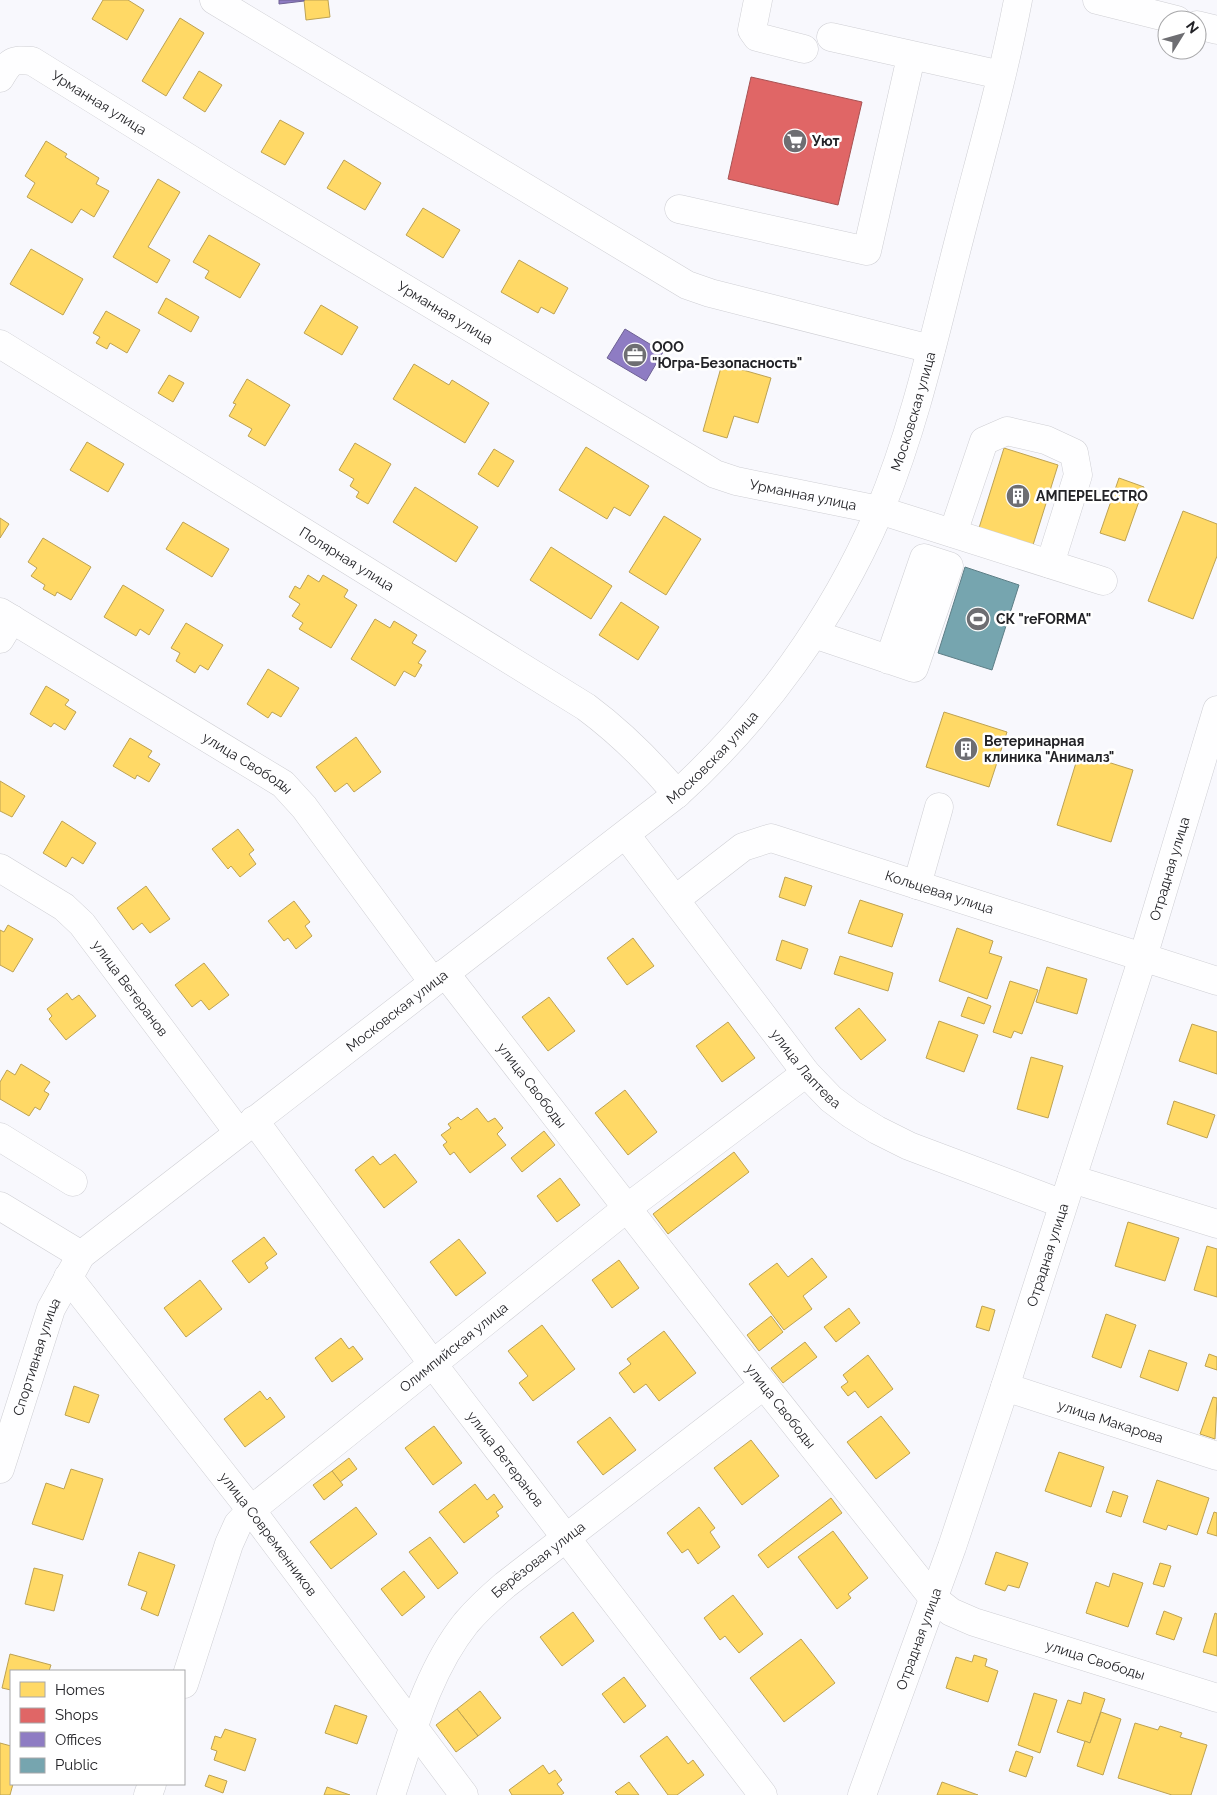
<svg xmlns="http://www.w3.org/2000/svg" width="1217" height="1795" font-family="Raleway,sans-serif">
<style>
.homes{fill:#ffd966;stroke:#bda253}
.shops{fill:#e06666;stroke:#a75253}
.offices{fill:#8e7cc3;stroke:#6e6194}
.public{fill:#76a5af;stroke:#5d7e86}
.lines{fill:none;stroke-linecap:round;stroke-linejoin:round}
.minor-casing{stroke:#cfcfd4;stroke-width:29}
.minor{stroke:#fefeff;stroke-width:28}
.labels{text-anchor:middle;stroke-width:5;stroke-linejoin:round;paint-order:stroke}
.street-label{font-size:14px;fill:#232327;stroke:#fff}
.poi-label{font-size:14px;font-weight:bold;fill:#232327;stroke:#fff;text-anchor:start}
</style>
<rect width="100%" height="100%" fill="#f8f8fd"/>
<g class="homes">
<path d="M103,0H128L144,10L127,40L92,19Z"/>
<path d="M304,0H328L330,17L306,20Z"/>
<path d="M180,18L204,33L166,96L142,81Z"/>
<path d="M199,71L222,85L205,112L183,98Z"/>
<path d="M280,120L304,133L285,165L261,152Z"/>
<path d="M46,141L67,154L65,157L99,178L96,184L109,191L94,217L81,209L72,223L27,197L35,183L25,176Z"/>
<path d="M344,160L381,183L365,210L327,188Z"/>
<path d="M158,179L180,192L148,247L170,260L157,283L113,257Z"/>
<path d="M423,208L460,230L443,258L406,235Z"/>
<path d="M209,235L260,264L240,298L205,278L209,271L193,262Z"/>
<path d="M31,249L83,279L63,315L10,284Z"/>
<path d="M519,260L568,288L554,314L541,307L538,313L501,292Z"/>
<path d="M166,298L199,317L191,332L158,313Z"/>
<path d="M321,305L358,327L342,355L304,333Z"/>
<path d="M106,311L140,330L127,353L110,343L107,349L96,343L100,337L93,333Z"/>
<path d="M414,364L449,385L452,380L489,403L465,443L393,399Z"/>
<path d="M722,364L771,378L758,423L734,416L727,438L703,431Z"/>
<path d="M169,375L184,383L173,402L158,393Z"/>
<path d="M247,379L290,405L265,446L248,436L252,429L229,416L236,404L233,403Z"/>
<path d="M87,442L124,464L108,492L70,470Z"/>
<path d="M355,443L391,464L368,504L356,497L359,492L350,486L354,479L339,470Z"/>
<path d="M586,447L649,486L630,516L614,507L607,519L559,490Z"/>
<path d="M1004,448L1058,465L1033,545L979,528Z"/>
<path d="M494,449L514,461L498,487L478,474Z"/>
<path d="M1119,478L1144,487L1125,541L1100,533Z"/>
<path d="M415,487L478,527L456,562L393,522Z"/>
<path d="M1183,511L1217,524V556L1193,619L1148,601Z"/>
<path d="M664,516L701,539L666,595L629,572Z"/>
<path d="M0,518L9,524L0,538Z"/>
<path d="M183,522L229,549L212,577L166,549Z"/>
<path d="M43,538L91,567L71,600L57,592L55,596L43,589L45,585L31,576L37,568L28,562Z"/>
<path d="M551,547L612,586L591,619L530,580Z"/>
<path d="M308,575L319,582L323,575L348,590L344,597L357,605L331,648L299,629L303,623L292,616L300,604L289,597L295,586L300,589Z"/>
<path d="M123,585L164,610L149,635L140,629L136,636L104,617Z"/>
<path d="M621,602L659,627L638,660L599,635Z"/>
<path d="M375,619L390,628L394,621L417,635L412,643L426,651L418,663L422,665L415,677L404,671L395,686L351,659Z"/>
<path d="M186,623L223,645L208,670L200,665L195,673L176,661L180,653L171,648Z"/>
<path d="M268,669L299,688L281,717L272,712L268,718L247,704Z"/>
<path d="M46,686L69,700L65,705L76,712L65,730L54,723L51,727L30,714Z"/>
<path d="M944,712L1007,732L989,787L926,767Z"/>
<path d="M356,737L381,772L354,792L347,783L335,792L316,767Z"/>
<path d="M130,738L152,751L148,757L160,764L149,782L137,775L135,779L113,766Z"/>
<path d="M1079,753L1133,770L1111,842L1057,825Z"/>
<path d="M0,781L25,796L12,817L0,811Z"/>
<path d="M62,821L96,843L83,864L72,857L66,867L43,853Z"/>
<path d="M238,829L254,850L249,854L256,864L240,877L231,866L228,869L212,849Z"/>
<path d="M785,877L812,886L805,906L779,897Z"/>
<path d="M146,886L170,919L150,933L142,923L133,930L117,908Z"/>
<path d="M860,900L903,914L892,947L848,933Z"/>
<path d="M294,901L310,922L305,926L312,936L296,949L288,938L284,941L268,921Z"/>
<path d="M8,925L33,939L13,972L0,965V930L4,932Z"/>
<path d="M957,928L993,941L989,953L1002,957L987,999L939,981Z"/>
<path d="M633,938L654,966L627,985L607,958Z"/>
<path d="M782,940L808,949L801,969L776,960Z"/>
<path d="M840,956L893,973L888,991L834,974Z"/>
<path d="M204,963L229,995L209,1010L201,1000L192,1007L175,985Z"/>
<path d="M1047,967L1087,979L1077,1014L1036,1002Z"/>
<path d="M1010,981L1038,990L1022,1034L1014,1031L1011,1038L993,1032Z"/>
<path d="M67,993L72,1000L79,995L96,1016L66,1040L49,1019L52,1016L47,1009Z"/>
<path d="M549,997L575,1031L548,1051L522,1017Z"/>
<path d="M968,997L991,1006L984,1024L961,1016Z"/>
<path d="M859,1008L886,1040L861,1060L835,1028Z"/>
<path d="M939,1021L978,1035L964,1072L926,1058Z"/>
<path d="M728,1022L755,1058L722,1082L696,1046Z"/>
<path d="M1192,1024L1217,1032V1074L1179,1061Z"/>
<path d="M1031,1057L1063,1066L1048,1118L1017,1109Z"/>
<path d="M21,1064L50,1082L44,1091L49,1094L40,1110L35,1107L29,1116L0,1099V1082L7,1070L15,1075Z"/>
<path d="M625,1090L657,1132L628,1155L595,1113Z"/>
<path d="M1174,1101L1215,1115L1207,1138L1167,1124Z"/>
<path d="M477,1108L488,1122L495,1118L503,1128L497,1134L506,1145L470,1173L454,1152L450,1155L443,1145L447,1142L441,1135L451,1128L448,1124L458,1117L461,1120Z"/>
<path d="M544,1131L555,1145L522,1172L511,1158Z"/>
<path d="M734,1152L749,1172L668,1234L653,1214Z"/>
<path d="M395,1154L417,1182L384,1208L355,1170L373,1156L380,1165Z"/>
<path d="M560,1178L580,1205L557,1222L537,1196Z"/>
<path d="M1128,1222L1179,1238L1165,1281L1115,1266Z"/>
<path d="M264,1237L277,1254L265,1263L268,1268L249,1283L232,1261Z"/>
<path d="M459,1239L486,1273L456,1296L430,1262Z"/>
<path d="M1207,1246L1217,1249V1297L1194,1290Z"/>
<path d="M812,1258L827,1277L803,1296L812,1309L784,1330L749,1284L777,1263L788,1277Z"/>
<path d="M619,1260L639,1288L612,1308L592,1280Z"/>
<path d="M200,1280L222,1309L186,1337L164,1308Z"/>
<path d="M982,1306L995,1310L989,1331L976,1327Z"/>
<path d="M849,1308L860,1323L836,1342L824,1327Z"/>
<path d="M1106,1314L1136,1325L1121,1368L1092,1357Z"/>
<path d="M771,1316L783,1332L759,1351L747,1335Z"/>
<path d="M542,1325L575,1369L533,1401L519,1383L528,1376L508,1351Z"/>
<path d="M664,1331L696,1373L659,1401L646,1384L634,1393L619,1373L631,1364L627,1359Z"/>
<path d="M341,1338L349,1349L353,1346L363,1359L332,1382L315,1358Z"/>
<path d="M805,1342L817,1357L783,1383L771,1368Z"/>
<path d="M1149,1350L1187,1363L1178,1391L1140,1377Z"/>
<path d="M1209,1354L1217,1357V1370L1205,1366Z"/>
<path d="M868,1355L893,1389L868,1408L855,1391L848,1396L841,1387L848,1382L843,1375Z"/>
<path d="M74,1386L99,1395L89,1423L65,1415Z"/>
<path d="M260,1391L267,1400L270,1397L285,1417L245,1447L224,1419Z"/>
<path d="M1213,1397L1217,1398L1215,1439L1200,1434Z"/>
<path d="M881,1416L910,1453L876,1479L847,1442Z"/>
<path d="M610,1417L636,1450L603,1475L577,1442Z"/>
<path d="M434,1426L462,1463L433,1485L405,1448Z"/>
<path d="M751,1440L779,1476L742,1505L714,1468Z"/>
<path d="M1059,1452L1104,1467L1091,1507L1045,1491Z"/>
<path d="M349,1458L357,1469L340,1482L332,1471Z"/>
<path d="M71,1469L103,1479L83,1540L32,1524L46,1483L64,1489Z"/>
<path d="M332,1471L343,1485L324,1500L313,1485Z"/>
<path d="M1157,1480L1209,1498L1197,1535L1168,1525L1166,1530L1143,1522Z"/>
<path d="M475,1484L487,1500L494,1494L503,1507L496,1512L499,1516L464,1543L439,1512Z"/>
<path d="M1113,1491L1128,1496L1121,1517L1106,1512Z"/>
<path d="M831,1498L842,1513L768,1568L758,1555Z"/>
<path d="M356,1507L377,1534L331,1569L310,1542Z"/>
<path d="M699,1507L715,1528L710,1532L720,1547L698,1564L688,1549L682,1553L667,1533Z"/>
<path d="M1214,1512L1217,1513V1536L1207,1533Z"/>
<path d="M833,1531L868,1578L848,1594L851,1598L837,1609L798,1557Z"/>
<path d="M430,1537L458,1573L438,1589L409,1552Z"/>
<path d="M139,1552L175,1565L158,1616L141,1609L147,1592L128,1585Z"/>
<path d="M996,1552L1028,1563L1019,1588L1008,1585L1005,1591L985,1584Z"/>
<path d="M1160,1563L1171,1566L1164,1587L1153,1584Z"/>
<path d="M34,1568L63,1575L54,1611L25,1604Z"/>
<path d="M404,1571L425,1597L402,1616L381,1589Z"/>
<path d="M1113,1573L1143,1583L1128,1627L1086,1613L1096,1582L1109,1587Z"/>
<path d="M733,1595L763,1634L739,1653L725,1636L720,1640L704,1618Z"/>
<path d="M1164,1611L1182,1618L1174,1640L1156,1634Z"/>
<path d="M573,1612L594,1641L562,1666L540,1637Z"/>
<path d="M1215,1613L1217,1614V1656L1203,1652Z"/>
<path d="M801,1639L835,1683L784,1722L750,1678Z"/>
<path d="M10,1654L51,1665L49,1671H11V1690L2,1688Z"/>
<path d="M974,1655L987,1659L985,1666L998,1671L988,1702L946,1688L956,1657L972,1662Z"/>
<path d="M624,1677L646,1706L624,1723L602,1694Z"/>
<path d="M480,1691L501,1718L478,1736L457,1709Z"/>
<path d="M1084,1692L1105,1699L1090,1743L1057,1732L1068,1700L1081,1704Z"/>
<path d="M1034,1693L1057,1700L1040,1753L1018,1745Z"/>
<path d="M335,1705L367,1716L357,1744L325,1733Z"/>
<path d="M457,1709L478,1736L456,1752L436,1725Z"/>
<path d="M1101,1712L1121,1719L1103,1775L1077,1766L1085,1741L1090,1743Z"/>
<path d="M1135,1723L1158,1730L1160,1726L1182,1733L1180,1737L1207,1745L1191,1795H1172L1118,1778Z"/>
<path d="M225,1729L256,1739L245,1771L214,1760L217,1751L211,1749L215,1736L221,1738Z"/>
<path d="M667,1736L688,1764L693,1760L704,1775L677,1795H668L640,1756Z"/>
<path d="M0,1743L11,1746V1784H13L10,1795H0Z"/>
<path d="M1016,1751L1033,1757L1026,1777L1009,1771Z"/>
<path d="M543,1765L549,1774L555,1770L562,1780L557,1784L564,1793L561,1795H512L509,1790Z"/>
<path d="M209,1775L227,1781L223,1793L205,1786Z"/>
<path d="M629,1782L639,1795H618L615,1792Z"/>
<path d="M942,1782L978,1795H937Z"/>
<path d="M327,1787L350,1795H324Z"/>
</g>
<path class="shops" d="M751,77L862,102L838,205L728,179Z"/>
<g class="offices">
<path d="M279,0H304V1L279,4Z"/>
<path d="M625,329L663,352L646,381L607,358Z"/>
</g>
<path class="public" d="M965,567L1019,585L992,670L938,653Z"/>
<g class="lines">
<g class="minor-casing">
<g id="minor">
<path d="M214,0L687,285L710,293L931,349"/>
<path d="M758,0L752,30L757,37L804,49"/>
<path d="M1097,0L1177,20"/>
<path d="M1197,25L1217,30"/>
<path d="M831,37L1001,75"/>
<path id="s1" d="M0,78C10,61 12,59 32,61L227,182L715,474L736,481L879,510L1103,581"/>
<path d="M679,209L867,251L911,57"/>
<path id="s2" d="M0,344L586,707C621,733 649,761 677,794"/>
<path d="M953,533L984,441L1007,431L1046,440L1074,453L1078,475L1050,564"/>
<path id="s3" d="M0,612L283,784L304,807L433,982"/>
<path d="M814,634C847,645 881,657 914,668L949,566L924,558L889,660"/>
<path d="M0,639L12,619"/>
<path id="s4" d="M626,835L806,1073L831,1099L851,1114L877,1130L909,1146L1063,1204"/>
<path id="s5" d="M0,868L64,907L82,924L238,1132"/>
<path d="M917,885L939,807"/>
<path id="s6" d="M676,899L743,847L771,838L1217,981"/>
<path id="s7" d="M445,973L764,1385L933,1598L951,1612L974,1622L1217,1698"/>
<path id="s8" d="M254,1120L432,1363L763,1795"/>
<path d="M0,1137L73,1182"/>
<path d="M1072,1179L1217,1224"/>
<path d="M0,1206L81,1255"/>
<path id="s9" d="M68,1277L251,1510L464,1795"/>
<path id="s10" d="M1005,1387L1217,1456"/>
<path id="s11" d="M0,1469L51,1309L81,1255L677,794C763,716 833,619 879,512C916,424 936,328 960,236C980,158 1003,79 1018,0"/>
<path id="s12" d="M184,1684L229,1544L238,1524L251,1510L627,1208L806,1073"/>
<path d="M148,1795L152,1784"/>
<path id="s13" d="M391,1795C411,1736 427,1672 466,1623C478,1609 491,1597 505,1585L764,1385"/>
<path id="s14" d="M862,1795L952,1547L1005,1387L1143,957L1217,710"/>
</g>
</g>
<use href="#minor" class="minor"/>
</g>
<defs>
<g id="supermarket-disc" transform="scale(1.25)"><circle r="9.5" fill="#6e6e72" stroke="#fff"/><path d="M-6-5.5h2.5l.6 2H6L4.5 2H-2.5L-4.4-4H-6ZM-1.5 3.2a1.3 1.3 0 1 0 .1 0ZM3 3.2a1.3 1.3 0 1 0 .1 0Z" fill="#fff"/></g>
<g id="office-disc" transform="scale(1.25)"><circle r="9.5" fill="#6e6e72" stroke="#fff"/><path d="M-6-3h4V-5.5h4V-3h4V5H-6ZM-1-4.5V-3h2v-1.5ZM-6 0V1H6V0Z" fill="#fff"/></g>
<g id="building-disc" transform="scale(1.25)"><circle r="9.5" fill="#6e6e72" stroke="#fff"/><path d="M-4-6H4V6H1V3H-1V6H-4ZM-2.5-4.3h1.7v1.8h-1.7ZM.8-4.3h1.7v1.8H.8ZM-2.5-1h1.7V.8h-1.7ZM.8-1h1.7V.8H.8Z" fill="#fff"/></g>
<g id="stadium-disc" transform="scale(1.25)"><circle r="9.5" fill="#6e6e72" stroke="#fff"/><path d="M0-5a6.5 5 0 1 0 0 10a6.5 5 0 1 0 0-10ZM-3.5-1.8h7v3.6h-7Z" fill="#fff"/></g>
</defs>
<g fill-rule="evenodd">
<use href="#supermarket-disc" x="795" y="141"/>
<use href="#office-disc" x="635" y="355"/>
<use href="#building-disc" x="1018" y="496"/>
<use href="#stadium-disc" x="978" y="619"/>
<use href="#building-disc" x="966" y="749"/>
</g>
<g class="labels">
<g class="street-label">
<text dy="5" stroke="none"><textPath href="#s1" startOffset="119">Урманная улица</textPath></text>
<text dy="5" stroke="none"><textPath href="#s1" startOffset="524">Урманная улица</textPath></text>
<text dy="5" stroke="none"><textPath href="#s11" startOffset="1439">Московская улица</textPath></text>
<text dy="5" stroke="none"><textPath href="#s1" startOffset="929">Урманная улица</textPath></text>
<text dy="5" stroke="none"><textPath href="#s2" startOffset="408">Полярная улица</textPath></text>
<text dy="5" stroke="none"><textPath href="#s11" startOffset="1034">Московская улица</textPath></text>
<text dy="5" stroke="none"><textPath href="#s3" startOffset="290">улица Свободы</textPath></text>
<text dy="5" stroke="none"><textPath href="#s14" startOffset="976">Отрадная улица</textPath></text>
<text dy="5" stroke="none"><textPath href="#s6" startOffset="291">Кольцевая улица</textPath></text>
<text dy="5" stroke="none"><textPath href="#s5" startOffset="180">улица Ветеранов</textPath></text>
<text dy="5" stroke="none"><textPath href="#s11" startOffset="629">Московская улица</textPath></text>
<text dy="5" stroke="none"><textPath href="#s4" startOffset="295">улица Лаптева</textPath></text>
<text dy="5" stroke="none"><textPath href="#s7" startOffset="142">улица Свободы</textPath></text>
<text dy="5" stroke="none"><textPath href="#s14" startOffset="571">Отрадная улица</textPath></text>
<text dy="5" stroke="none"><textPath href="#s12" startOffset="448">Олимпийская улица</textPath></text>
<text dy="5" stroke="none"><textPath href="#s11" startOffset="118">Спортивная улица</textPath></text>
<text dy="5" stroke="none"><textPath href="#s7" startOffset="548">улица Свободы</textPath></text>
<text dy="5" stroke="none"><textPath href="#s10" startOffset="111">улица Макарова</textPath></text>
<text dy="5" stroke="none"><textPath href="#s8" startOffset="422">улица Ветеранов</textPath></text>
<text dy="5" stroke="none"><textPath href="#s9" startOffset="326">улица Современников</textPath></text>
<text dy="5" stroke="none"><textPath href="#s13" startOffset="285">Берёзовая улица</textPath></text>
<text dy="5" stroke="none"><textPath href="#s14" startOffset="166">Отрадная улица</textPath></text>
<text dy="5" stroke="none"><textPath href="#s7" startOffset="968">улица Свободы</textPath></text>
</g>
<g class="poi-label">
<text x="812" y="146">Уют</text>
<text x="652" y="352">ООО<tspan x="652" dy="16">"Югра-Безопасность"</tspan></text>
<text x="1036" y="501">АМПЕРELECTRO</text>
<text x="996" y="624">СК "reFORMA"</text>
<text x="984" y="746">Ветеринарная<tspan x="984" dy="16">клиника "Анималз"</tspan></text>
</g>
</g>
<rect x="10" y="1670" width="175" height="115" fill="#ffffff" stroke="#a7a7a9"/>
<rect x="20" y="1682" width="25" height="15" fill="#ffd966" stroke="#a7a7a9"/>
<text x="55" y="1695" font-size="15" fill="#232327">Homes</text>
<rect x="20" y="1708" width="25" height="15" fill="#e06666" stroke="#a7a7a9"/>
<text x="55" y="1720" font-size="15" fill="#232327">Shops</text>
<rect x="20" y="1732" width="25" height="15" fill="#8e7cc3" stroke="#a7a7a9"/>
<text x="55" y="1745" font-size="15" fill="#232327">Offices</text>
<rect x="20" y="1758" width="25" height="15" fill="#76a5af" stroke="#a7a7a9"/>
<text x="55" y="1770" font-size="15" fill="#232327">Public</text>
<g transform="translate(1182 35) rotate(53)"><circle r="24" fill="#ffffff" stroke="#a7a7a9"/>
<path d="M0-4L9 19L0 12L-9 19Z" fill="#6e6e72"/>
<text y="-8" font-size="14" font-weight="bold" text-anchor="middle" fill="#232327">N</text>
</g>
</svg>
